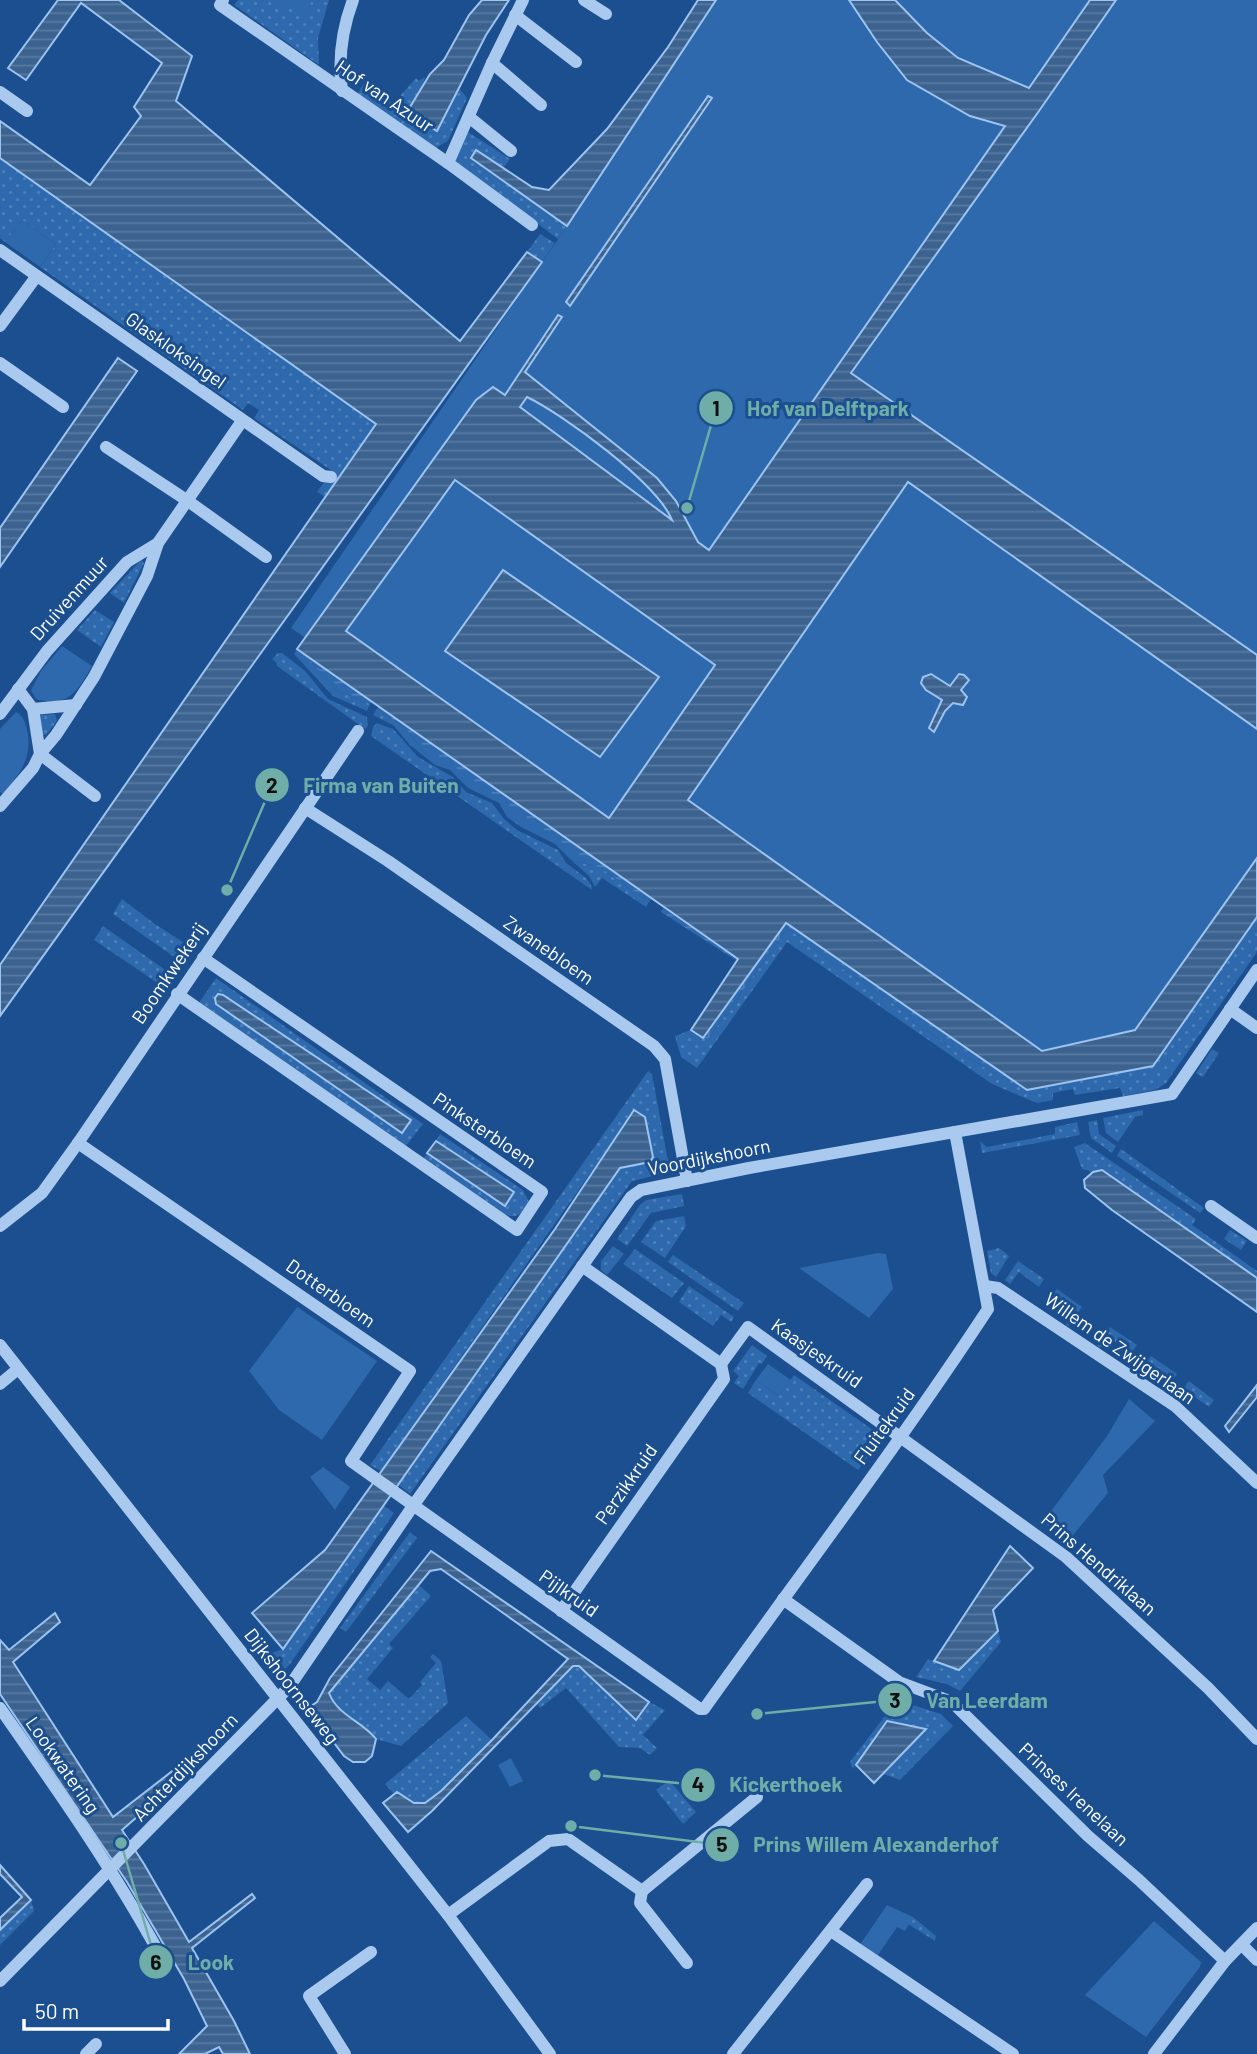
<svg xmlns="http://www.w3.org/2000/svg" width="1257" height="2054" font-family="Barlow,sans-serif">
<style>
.grass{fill:url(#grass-dots)}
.wetland{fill:url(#wetland-marsh)}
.park{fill:#2e69ad}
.water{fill:url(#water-rules);stroke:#9cc4f0;stroke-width:2;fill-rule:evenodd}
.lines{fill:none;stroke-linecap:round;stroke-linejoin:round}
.minor{stroke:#a9c9ee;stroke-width:12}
.labels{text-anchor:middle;stroke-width:6;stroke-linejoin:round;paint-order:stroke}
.street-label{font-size:19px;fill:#fff;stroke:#1b4f8f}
.leader{fill:none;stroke:#6fada8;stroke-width:2.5}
.callout-dot{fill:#6fada8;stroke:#1b4f8f;stroke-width:2.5}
.mark-label{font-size:21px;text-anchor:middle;font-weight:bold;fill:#111}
.callout-label{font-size:21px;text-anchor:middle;font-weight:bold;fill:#6fada8;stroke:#1b4f8f;stroke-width:6;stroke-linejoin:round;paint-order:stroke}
</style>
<defs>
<pattern id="grass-dots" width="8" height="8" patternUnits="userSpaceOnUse" patternTransform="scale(1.75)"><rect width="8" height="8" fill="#2e69ad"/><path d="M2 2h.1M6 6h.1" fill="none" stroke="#4d80b9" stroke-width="1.8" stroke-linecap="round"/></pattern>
<pattern id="wetland-marsh" width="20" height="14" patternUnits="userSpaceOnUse" patternTransform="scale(1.75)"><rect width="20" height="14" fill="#2e69ad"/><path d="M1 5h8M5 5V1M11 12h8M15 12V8" fill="none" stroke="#4d80b9"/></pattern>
<pattern id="water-rules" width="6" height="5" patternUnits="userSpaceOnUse" patternTransform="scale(1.75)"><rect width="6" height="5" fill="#3c6290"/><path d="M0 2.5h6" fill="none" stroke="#597aa1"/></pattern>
</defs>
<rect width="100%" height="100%" fill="#1b4f8f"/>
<g class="grass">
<path d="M238,0H329L318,38L319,65L234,5Z"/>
<path d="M425,77L422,90L407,112L437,131L459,88L467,98L448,141L434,149L357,95L365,81L393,104L416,78L419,81Z"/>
<path d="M468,132L510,159L503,168L477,150L471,159L567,226L558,239L455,161Z"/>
<path d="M0,158L376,424L327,498L317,492L332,471L254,418L259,410L248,403L243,410L40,267L56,244L22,220L5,242L0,238Z"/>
<path d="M540,234L555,243L542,262L527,252Z"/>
<path d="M141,560L144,563L124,603L110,593Z"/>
<path d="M95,610L114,622L101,647L77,630Z"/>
<path d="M297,649L316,666L336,690L370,704L367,711L333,696L294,654Z"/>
<path d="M278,653H282L305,671L328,699L367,717L368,726L365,729L277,666L276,662L272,659Z"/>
<path d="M377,709L404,727L435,765L410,745L393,725L373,715Z"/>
<path d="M55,714L57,721L46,735H41L39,715Z"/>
<path d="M377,723L393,729L418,757L453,777L466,792L492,803L504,819L517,830L558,850L566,863L586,878L591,885L592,890L371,736L373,727Z"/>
<path d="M571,860L601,868L649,902L646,907L602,878L595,887L589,876Z"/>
<path d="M122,899L155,924L189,946L180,961L113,914Z"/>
<path d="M1257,917V952L1166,1083L1155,1090L1123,1096L1120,1088L1075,1095L1073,1089L1053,1093V1100L1037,1103L992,1084L787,942L697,1068L681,1057L675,1036L691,1030L703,1038H709L787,929L813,944L815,950L910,1015L919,1026L995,1074L998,1070L1027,1090L1153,1066Z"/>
<path d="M103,926L171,974L162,986L94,940Z"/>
<path d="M216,978L423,1124L406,1146L199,1003Z"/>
<path d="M1212,1049L1219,1053L1203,1077L1196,1073Z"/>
<path d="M648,1071L652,1074L670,1172L632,1181L410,1494L399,1485L620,1168L650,1162L634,1111L381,1471L370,1465Z"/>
<path d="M1143,1110V1115L1135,1117L1118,1142L1106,1133L1103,1118Z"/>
<path d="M1097,1120L1099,1134L1116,1146L1112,1153L1091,1138L1088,1122Z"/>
<path d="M1077,1122L1080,1135L982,1153L980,1141L987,1147L1055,1134V1127Z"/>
<path d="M440,1134L523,1190L529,1202C520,1218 514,1220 498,1211L423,1159L427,1153L505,1206L514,1192L436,1141Z"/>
<path d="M1085,1143L1196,1219L1192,1225L1257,1271V1278L1102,1170L1093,1172L1082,1169L1074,1147Z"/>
<path d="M1121,1149L1204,1208L1200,1213L1117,1156Z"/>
<path d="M682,1194L684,1206L651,1213L627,1246L617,1239L640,1205L646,1200Z"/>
<path d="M684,1216L686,1226L665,1258L641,1242L656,1221Z"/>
<path d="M1230,1230L1247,1241L1241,1250L1224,1239Z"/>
<path d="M613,1246L624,1254L607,1275L601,1270V1261Z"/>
<path d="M999,1248L1009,1256L996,1277L991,1273L987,1251Z"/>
<path d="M635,1249L684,1283L672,1298L623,1264Z"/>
<path d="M673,1255L744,1303L738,1311L668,1262Z"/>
<path d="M1018,1261L1044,1279L1039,1287L1019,1272L1010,1284L1005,1280Z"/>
<path d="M689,1286L734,1317L731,1322L721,1315L713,1326L679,1302Z"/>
<path d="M1057,1289L1082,1307L1068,1326L1066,1325L1075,1312L1052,1296Z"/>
<path d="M1110,1327L1137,1345L1131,1353L1109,1337L1100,1348L1097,1346Z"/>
<path d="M752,1345L767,1356L762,1364L759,1363L743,1389L734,1383L739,1376L733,1371Z"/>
<path d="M1151,1356L1177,1374L1163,1393L1158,1390L1166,1378L1145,1364Z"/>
<path d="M794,1375L883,1437L858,1470L748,1393L756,1380L779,1396Z"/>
<path d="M1189,1381L1214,1400L1209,1407L1189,1393L1180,1404L1175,1400Z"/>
<path d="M384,1506L394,1513L290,1664L285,1669L272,1653L283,1649Z"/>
<path d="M410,1532L417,1538L346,1632L340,1628Z"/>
<path d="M419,1585L431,1596L389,1644L393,1648L367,1679L380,1690L388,1681L409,1699L422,1685L420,1682L436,1663L430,1657L433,1654L441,1661L448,1703L401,1746L376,1739L363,1727L344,1715L329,1693Z"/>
<path d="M998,1631L1001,1642L960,1691L947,1684L916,1677L928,1659L959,1670Z"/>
<path d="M573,1666H578L635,1720L649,1702L665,1710L643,1735L657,1748L650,1755L640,1748L619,1747L566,1688L540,1708L537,1704Z"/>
<path d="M897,1700L941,1714L953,1726L900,1780L883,1774L926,1729L887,1721L853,1769L850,1762Z"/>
<path d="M466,1716L492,1740C479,1753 432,1807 416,1804C410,1802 404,1795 398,1792L394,1794L385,1784Z"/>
<path d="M669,1780L696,1812L683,1824L656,1790Z"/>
<path d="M31,1900L34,1911L0,1945V1930Z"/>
<path d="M913,1917L936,1936L935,1941L908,1924Z"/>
</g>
<g class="wetland">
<path d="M297,649L372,701L370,704L336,690L316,666Z"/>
<path d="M379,706L651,899L649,902L601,868L571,860L555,844L521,827L507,817L499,803L468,788L450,770L435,765L404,727L377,709Z"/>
<path d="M663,908L738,959L737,961L661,912Z"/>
<path d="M785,923L998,1070L995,1074L919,1026L910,1015L815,950L813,944L787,929L709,1038H703Z"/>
</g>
<g class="park">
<path d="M275,0H312L307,14L274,3Z"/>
<path d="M710,0H1098L827,388L1257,690V913L1150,1055L1025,1078L770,893L738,937L291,628L576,213Z"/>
<path d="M1116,0H1257V655L851,373L1039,111Z"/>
<path d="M22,220L56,244L40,267L5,242Z"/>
<path d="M62,646L92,666C78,690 68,709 36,699L31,690L41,671Z"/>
<path d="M16,712C23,715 25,722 27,730C33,757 20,774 3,794L0,792V729Z"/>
<path d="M878,1253L886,1254L893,1289L869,1318L799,1268Z"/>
<path d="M297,1307L377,1361L322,1440L279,1410L249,1371Z"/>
<path d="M768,1364L791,1380L779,1396L756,1380Z"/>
<path d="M1129,1399L1155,1421L1103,1475L1108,1493L1069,1540L1043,1522L1107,1436Z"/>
<path d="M323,1467L350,1487L335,1510L310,1477Z"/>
<path d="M511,1758L523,1781L510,1787L498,1765Z"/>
<path d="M887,1905L913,1917L905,1931L897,1927L878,1955L885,1959L881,1965L857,1949Z"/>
<path d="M1154,1921L1201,1962L1200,1967L1146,2037L1085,1995Z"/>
</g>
<g class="water">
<path d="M58,0H119L192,56L176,101L460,341L527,252L542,262L0,1016V965L376,424L0,158V121L90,185L141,116L134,107L162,63L81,3L26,80L8,68Z"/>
<path d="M482,0H509L486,35L437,131L407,112L430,74L444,60L469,15Z"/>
<path d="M698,0H716L567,226L471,158L476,150L532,187L549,190L607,129L668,47Z"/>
<path d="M849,0H895L927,33L958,58L1029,88L1090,0H1116L1039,111L851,373L1257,655V729L908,482L688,800L1042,1051L1135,1030L1257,858V917L1153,1066L1027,1090L786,923L703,1038L691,1030L738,959L297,649L476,400L493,387L505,395L558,315L562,317L525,372L657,478L676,501L698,542L709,550L1005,126L970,116L907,80L877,42ZM527,397C564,415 657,483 672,520L520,407ZM455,480L715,665L609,818L346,631Z"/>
<path d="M708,96L712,98L570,306L566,302Z"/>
<path d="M118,358L137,371L0,567V528Z"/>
<path d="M503,570L659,677L600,757L445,651Z"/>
<path d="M931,674L950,686L959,674L964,675L969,680L961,690L967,697L963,705L953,703L945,711L934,732L929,728L942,700L926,690L921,683L923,677Z"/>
<path d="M218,994L223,995L411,1120L402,1133L216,1004L215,998Z"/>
<path d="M634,1110L645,1117L653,1157L650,1162L620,1168L283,1649L252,1613L325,1550L555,1229Z"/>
<path d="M436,1141L514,1192L505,1206L427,1153Z"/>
<path d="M1102,1170L1257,1278V1312L1112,1210L1085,1188L1084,1180L1093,1172Z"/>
<path d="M1257,1385V1397L1229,1432L1225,1426Z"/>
<path d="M1010,1546L1033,1568L993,1610L998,1631L959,1670L934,1661Z"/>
<path d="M431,1551L649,1702L636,1720L579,1666H573L432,1811L408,1832L383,1803L397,1792L414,1803H425L441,1791L492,1740L568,1659L441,1569L430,1571L329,1693C338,1716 362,1721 376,1739L372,1756L365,1762H353L344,1756L308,1708L317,1702L330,1678Z"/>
<path d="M55,1613L60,1622L13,1662L113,1817L193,1755L199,1763L122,1830L144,1864L189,1942L252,1894L255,1898L192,1948L234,2021L250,2054H223L219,2047L205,2054H179L207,2026L184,1979L127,1882L0,1694V1640L9,1650Z"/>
<path d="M887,1721L926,1729L874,1783L856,1765Z"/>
<path d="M0,1865L31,1900L0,1930V1918L22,1897L0,1874Z"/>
</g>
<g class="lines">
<g class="minor">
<path d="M223,0L220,5L448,163L532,225"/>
<path d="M584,0L606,14"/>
<path d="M515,15L576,62"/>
<path d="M492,63L541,105"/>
<path d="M342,91C338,60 342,29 353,0"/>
<path d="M0,92L27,111"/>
<path d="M469,117L511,151"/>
<path d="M448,163L492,63L523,0"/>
<path d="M0,250L323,476L331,477"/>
<path d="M0,326L36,277"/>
<path d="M0,363L63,407"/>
<path d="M106,447L188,501L266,557"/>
<path d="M18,689L33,709L40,754L95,796"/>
<path d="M33,709L76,705"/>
<path d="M0,714L47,651L127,562L158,543"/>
<path d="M0,806L33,768L40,754L56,735L94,677L147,576L158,543L242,421"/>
<path d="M305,808L388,861L654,1046L665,1059L687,1181"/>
<path d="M177,994L517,1230L542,1192L203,958"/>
<path d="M1230,1009L1257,1028"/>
<path d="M78,1143L410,1371L351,1461L700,1709H704C799,1576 898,1446 988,1309L955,1132"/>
<path d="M1211,1206L1257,1238"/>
<path d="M0,1226L42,1193L78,1143L358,731"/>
<path d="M985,1286L998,1288L1175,1406L1257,1483"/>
<path d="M0,1345L448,1915L550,2054"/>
<path d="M721,1364L748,1327L1066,1557L1208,1688L1257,1739"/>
<path d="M0,1384L18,1369"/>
<path d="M783,1599L899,1682L947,1700L955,1705L1088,1836L1139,1880L1225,1961"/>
<path d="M561,1611L724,1379L721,1364L582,1266"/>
<path d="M0,1708C56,1788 112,1867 159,1953"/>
<path d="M642,1891L640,1903L687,1963"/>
<path d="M448,1915L549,1841L568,1839L642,1891L757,1797"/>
<path d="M831,1931L1013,2054"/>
<path d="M1242,1945L1257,1960"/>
<path d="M0,1981L289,1687L413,1506L631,1197L641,1190L749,1168L1172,1094L1257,970"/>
<path d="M86,2054L96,2044"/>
<path d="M345,2054L309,1996L371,1952"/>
<path d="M733,2054L867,1884"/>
<path d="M1154,2054L1225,1961L1257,1928"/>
</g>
</g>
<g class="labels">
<g class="street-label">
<text transform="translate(385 96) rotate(34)" y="7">Hof van Azuur</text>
<text transform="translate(176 350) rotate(35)" y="7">Glaskloksingel</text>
<text transform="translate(69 598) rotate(-48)" y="7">Druivenmuur</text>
<text transform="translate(549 950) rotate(35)" y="7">Zwanebloem</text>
<text transform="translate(169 973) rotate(-56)" y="7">Boomkwekerij</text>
<text transform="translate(485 1130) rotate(34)" y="7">Pinksterbloem</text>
<text transform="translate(709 1157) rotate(-11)" y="7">Voordijkshoorn</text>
<text transform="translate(331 1293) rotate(35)" y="7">Dotterbloem</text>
<text transform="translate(1120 1348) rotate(35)" y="7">Willem de Zwijgerlaan</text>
<text transform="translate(817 1353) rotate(35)" y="7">Kaasjeskruid</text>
<text transform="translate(884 1426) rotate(-54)" y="7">Fluitekruid</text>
<text transform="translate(626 1484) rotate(-55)" y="7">Perzikkruid</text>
<text transform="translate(1099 1564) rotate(41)" y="7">Prins Hendriklaan</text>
<text transform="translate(569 1593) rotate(35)" y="7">Pijlkruid</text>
<text transform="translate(292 1686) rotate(52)" y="7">Dijkshoornseweg</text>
<text transform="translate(63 1765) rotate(55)" y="7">Lookwatering</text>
<text transform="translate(185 1767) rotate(-46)" y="7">Achterdijkshoorn</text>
<text transform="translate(1074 1794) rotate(43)" y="7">Prinses Irenelaan</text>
</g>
</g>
<path class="leader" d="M687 508L716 408M227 890L272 785M757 1714L895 1700M595 1775L698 1785M571 1826L722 1845M121 1843L156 1962"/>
<g class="callout-dot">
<circle cx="687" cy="508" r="7"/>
<circle cx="227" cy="890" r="7"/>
<circle cx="757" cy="1714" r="7"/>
<circle cx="595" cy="1775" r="7"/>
<circle cx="571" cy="1826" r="7"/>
<circle cx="121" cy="1843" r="7"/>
<circle cx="716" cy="408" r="18"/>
<circle cx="272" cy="785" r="18"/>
<circle cx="895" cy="1700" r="18"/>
<circle cx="698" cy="1785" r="18"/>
<circle cx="722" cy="1845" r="18"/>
<circle cx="156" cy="1962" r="18"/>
</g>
<g class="mark-label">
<text x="716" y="416">1</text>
<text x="272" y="793">2</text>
<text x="895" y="1708">3</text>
<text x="698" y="1792">4</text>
<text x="722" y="1852">5</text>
<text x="156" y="1970">6</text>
</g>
<g class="callout-label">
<text x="828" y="416">Hof van Delftpark</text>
<text x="381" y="793">Firma van Buiten</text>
<text x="987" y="1708">Van Leerdam</text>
<text x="786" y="1792">Kickerthoek</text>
<text x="876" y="1852">Prins Willem Alexanderhof</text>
<text x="211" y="1970">Look</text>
</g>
<path d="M24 2019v10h144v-10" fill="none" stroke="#ffffff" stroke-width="3.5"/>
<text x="35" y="2019" font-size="21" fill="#ffffff" stroke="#1b4f8f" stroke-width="5" paint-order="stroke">50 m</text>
</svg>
